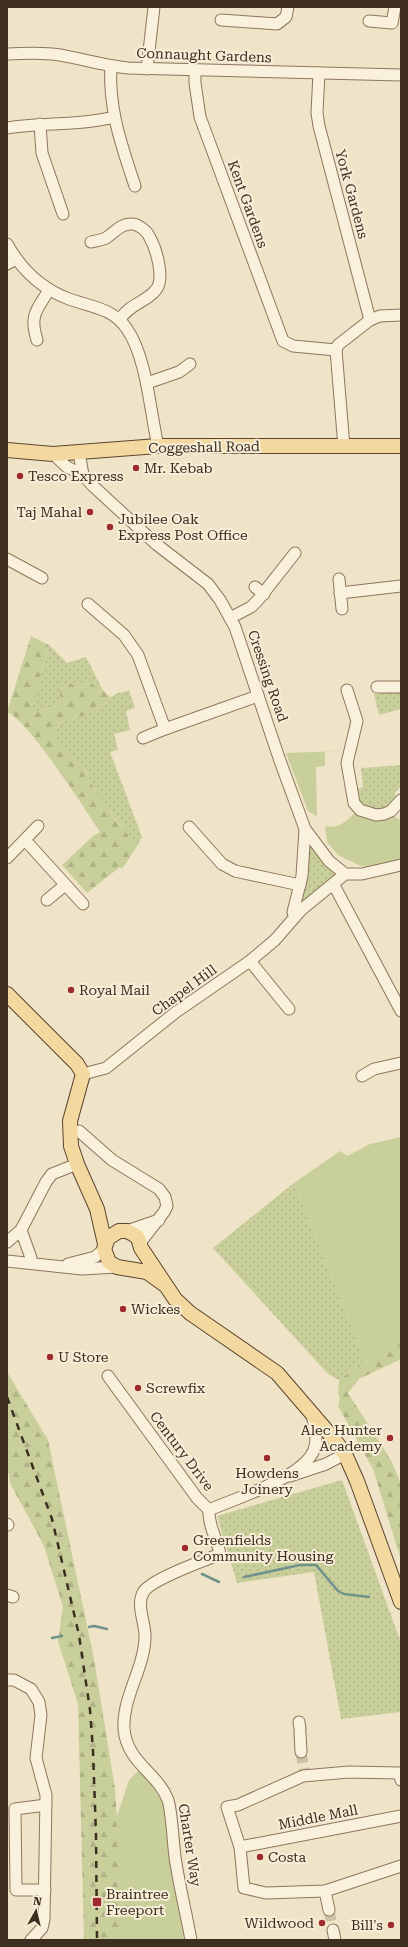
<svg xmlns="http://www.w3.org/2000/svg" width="408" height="1947" font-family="'Roboto Serif',serif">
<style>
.grass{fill:url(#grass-dots)}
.forest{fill:url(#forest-firs)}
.green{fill:#c9cf9b}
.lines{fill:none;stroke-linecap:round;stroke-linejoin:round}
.stream{stroke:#6f938a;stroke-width:2.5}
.minor-tunnel{stroke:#ccc0a6;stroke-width:11;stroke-dasharray:11 5.5;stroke-linecap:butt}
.minor-casing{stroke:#8d765c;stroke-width:13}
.major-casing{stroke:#5b4430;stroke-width:16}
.minor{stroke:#faf1dc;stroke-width:11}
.major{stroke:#f3d9a0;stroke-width:14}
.rail{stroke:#3d2e20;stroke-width:2.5;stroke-dasharray:7 7;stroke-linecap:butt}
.poi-dot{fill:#9e2a2b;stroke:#f7eed8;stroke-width:1.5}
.labels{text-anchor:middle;stroke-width:4;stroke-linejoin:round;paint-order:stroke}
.street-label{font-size:14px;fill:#3d2e20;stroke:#f7eed8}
.poi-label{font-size:14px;fill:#3d2e20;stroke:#f7eed8;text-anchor:start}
</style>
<defs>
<pattern id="grass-dots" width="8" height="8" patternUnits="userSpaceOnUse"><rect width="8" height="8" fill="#c9cf9b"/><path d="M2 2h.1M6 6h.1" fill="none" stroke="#aeb285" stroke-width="1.8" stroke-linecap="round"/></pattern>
<pattern id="forest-firs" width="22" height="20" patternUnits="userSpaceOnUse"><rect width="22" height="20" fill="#c9cf9b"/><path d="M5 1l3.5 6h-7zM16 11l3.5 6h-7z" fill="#aeb285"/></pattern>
</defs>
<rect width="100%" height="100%" fill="#f0e4c8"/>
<g class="grass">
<path d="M49,645L67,663L86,657L102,689L100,691L90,683L81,684L63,683L60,691L59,705L30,714Z"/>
<path d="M380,689L401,690V709L379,715L374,694H381Z"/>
<path d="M129,690L135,708L126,711L130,730L114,734L118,750L110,752L142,837L136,848L122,825L114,818L107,804L96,793L84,767L67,756L54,735C62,716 64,722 80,717C91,714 102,705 111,699L107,693L111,697L119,692L121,693Z"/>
<path d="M401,765V786L394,794L398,798C385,813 372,813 357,800L356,789L363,787L361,768Z"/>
<path d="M309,840L324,864L336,875L306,900L300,902Z"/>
<path d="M294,1183L365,1361L339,1380L328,1374L213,1248Z"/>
<path d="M342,1480L401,1643V1712L341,1719L314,1572L237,1583L217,1516Z"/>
</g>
<g class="forest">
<path d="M31,636L49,645L31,714L59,705L60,691L63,683L81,684L90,682L100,691L102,689L111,699C102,705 91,714 80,717C64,722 61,716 54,735L68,757L84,767L96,793L101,796L107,804L114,819L122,825L136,848L122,869L120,867L87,893L62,865L93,836L100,832C85,809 28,720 7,712Z"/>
<path d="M401,1331V1359L359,1379L348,1393L391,1460L401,1484V1560L373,1469L338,1406L340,1398L338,1394L339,1380L365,1361Z"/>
<path d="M7,1372L48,1440L94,1659L115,1789L120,1867L121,1940H84L78,1704L58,1641L63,1607L44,1546L11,1485L7,1468Z"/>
</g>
<g class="green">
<path d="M342,751L325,752V766L316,767L317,816L308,811L286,753Z"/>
<path d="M356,812L391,815L401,820V860L374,868L361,866L338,855L327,842L325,826C340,829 346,821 356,812Z"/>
<path d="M401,1137V1341L365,1361L294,1183L340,1151L347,1156L370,1144Z"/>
<path d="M142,1767L166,1798L191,1940H120L117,1816L129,1780Z"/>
</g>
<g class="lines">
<g class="stream">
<path d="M202,1574L219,1582"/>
<path d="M244,1577L300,1565H316L338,1591L344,1594L369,1597"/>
<path d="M89,1627L94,1626L107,1629"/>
<path d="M52,1638L62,1636"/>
</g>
<g class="minor-tunnel">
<path d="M301,1752L304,1770"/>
<path d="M329,1910L333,1930"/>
</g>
<g class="minor-casing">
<g id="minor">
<path d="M221,20L277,24L286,17L288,7"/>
<path d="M369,21L392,23L395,7"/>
<path d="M7,54C25,53 43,52 60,55C83,59 105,66 128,68L401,75"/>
<path d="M111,66C108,108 122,147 135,186"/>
<path d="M147,69L154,7"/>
<path d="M195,70V83L200,117L283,341L293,346L336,350L338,345L370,320L380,316L401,315"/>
<path d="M319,73L317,113L319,126L370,320"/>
<path d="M40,124L42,153L63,214"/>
<path d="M7,128C43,122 79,126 114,117"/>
<path d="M91,242C96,241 102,240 106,238C114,233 121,223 132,224C138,224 147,231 149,236C156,248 166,280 155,291C144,303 130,304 120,319"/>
<path d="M7,244C21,269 42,289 69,299C91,307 113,308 127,329C147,358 150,412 158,446"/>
<path d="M7,264L16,259"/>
<path d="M37,340C29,315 37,310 49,290"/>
<path d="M336,350L344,447"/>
<path d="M147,383L179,372L190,364"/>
<path d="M79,453L83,475L93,486L156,544L208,584L220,600L235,627L279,758L305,829L329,861L345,874H362L401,865"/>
<path d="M53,454L67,467L83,475"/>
<path d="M7,559L42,578"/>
<path d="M339,579L342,609"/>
<path d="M255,587L264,594"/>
<path d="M340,593L401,586"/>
<path d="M88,604L124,635L138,655L165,729L258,696"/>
<path d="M230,618L251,607L258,600L295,553"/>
<path d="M377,687H401"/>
<path d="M347,690L357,721L347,763L354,803L360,810L376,815L384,814L391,811L401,800"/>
<path d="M143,738L165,729"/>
<path d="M189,827L222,864L235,871L300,885"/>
<path d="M25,840L83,904"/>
<path d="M7,858L38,826"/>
<path d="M332,886L336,889L401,1011"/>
<path d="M47,900L65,885"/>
<path d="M295,917L293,912L302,876L305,829"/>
<path d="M250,961L289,1009"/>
<path d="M83,1074L106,1068L176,1012L250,961L275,940L301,910L345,874"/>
<path d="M362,1076L374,1069L401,1063"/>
<path d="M79,1131L112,1160L159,1189L165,1197L167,1206L164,1212L140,1243"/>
<path d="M21,1230L31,1258"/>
<path d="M127,1231L159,1220"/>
<path d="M7,1242L21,1230L46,1182L52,1174L77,1164"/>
<path d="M7,1261L82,1269L117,1267"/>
<path d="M68,1264L95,1257L104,1249"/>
<path d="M108,1376L197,1498L209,1510"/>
<path d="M290,1476L326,1464L345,1454"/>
<path d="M209,1510C236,1498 303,1478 314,1450C318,1439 315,1423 311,1413"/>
<path d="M7,1524L8,1525"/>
<path d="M7,1595L13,1597"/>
<path d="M7,1680H14L31,1689L39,1702L41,1715L36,1758L46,1795L44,1919L42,1928L31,1940"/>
<path d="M299,1722L300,1729"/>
<path d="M300,1733L301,1752"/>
<path d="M401,1780L399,1773L349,1772L303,1776L238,1805L227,1807L240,1847L244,1888L266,1893L325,1891L401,1866"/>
<path d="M240,1847L401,1816"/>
<path d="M45,1890H16L15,1809L46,1805"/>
<path d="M325,1891L329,1910"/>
<path d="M333,1930L335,1940"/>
<path d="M191,1940C186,1912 179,1885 175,1857C173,1842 172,1813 168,1800C158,1773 127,1763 124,1729C122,1698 144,1669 145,1638C146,1623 135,1605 144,1591C154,1578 203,1561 220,1554C217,1539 208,1525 209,1510"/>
</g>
</g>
<g class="major-casing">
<g id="major">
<path d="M7,450L53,454L158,446H401"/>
<path d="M7,994L77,1064L83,1074L70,1121L71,1146L77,1164L97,1209L105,1244"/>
<path d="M165,1285L147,1272L117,1267L109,1262L104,1249L108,1238L119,1231H127L133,1234L138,1238L141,1248L175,1299L190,1313L277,1373L333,1438L345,1454L357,1481L401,1602"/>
</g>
</g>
<use href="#minor" class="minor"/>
<use href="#major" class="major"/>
<path class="rail" d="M7,1397L52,1519L79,1635L90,1710L93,1751L96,1835L97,1940"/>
</g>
<g class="poi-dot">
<circle cx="136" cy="468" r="4"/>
<circle cx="20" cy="476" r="4"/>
<circle cx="90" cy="512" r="4"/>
<circle cx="110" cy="527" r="4"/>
<circle cx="71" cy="990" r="4"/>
<circle cx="123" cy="1309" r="4"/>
<circle cx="50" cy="1357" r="4"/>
<circle cx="138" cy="1388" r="4"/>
<circle cx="390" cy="1438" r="4"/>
<circle cx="267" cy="1458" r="4"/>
<circle cx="185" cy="1548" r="4"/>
<circle cx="260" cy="1857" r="4"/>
<rect x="92" y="1897" width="10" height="10" rx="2"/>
<circle cx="322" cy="1923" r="4"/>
<circle cx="391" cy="1925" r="4"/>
</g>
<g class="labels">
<g class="street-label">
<text transform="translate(204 55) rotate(2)" y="5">Connaught Gardens</text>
<text transform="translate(352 194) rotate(75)" y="5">York Gardens</text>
<text transform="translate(248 204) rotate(70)" y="5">Kent Gardens</text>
<text transform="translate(204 447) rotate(-1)" y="5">Coggeshall Road</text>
<text transform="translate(268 676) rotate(71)" y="5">Cressing Road</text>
<text transform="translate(184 990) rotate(-36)" y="5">Chapel Hill</text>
<text transform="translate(182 1451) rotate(53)" y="5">Century Drive</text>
<text transform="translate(318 1817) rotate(-11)" y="5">Middle Mall</text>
<text transform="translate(190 1845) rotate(81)" y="5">Charter Way</text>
</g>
<g class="poi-label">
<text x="144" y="473">Mr. Kebab</text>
<text x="28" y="481">Tesco Express</text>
<text x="82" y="517" text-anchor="end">Taj Mahal</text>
<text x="118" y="524">Jubilee Oak<tspan x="118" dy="16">Express Post Office</tspan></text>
<text x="79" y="995">Royal Mail</text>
<text x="131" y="1314">Wickes</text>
<text x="58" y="1362">U Store</text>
<text x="146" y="1393">Screwfix</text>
<text x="382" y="1435" text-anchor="end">Alec Hunter<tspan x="382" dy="16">Academy</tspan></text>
<text x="267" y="1478" text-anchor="middle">Howdens<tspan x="267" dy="16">Joinery</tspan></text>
<text x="193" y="1545">Greenfields<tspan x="193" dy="16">Community Housing</tspan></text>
<text x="268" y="1862">Costa</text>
<text x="106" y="1899">Braintree<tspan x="106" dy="16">Freeport</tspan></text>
<text x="314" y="1928" text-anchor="end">Wildwood</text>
<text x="383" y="1930" text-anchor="end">Bill's</text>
</g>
</g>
<rect width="408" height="1947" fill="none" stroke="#3d2e20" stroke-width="16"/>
<g transform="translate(36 1911) rotate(8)" stroke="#f7eed8" stroke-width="3" paint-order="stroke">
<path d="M0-3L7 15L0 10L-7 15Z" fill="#3d2e20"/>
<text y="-6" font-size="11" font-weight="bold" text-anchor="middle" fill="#3d2e20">N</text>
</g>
</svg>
